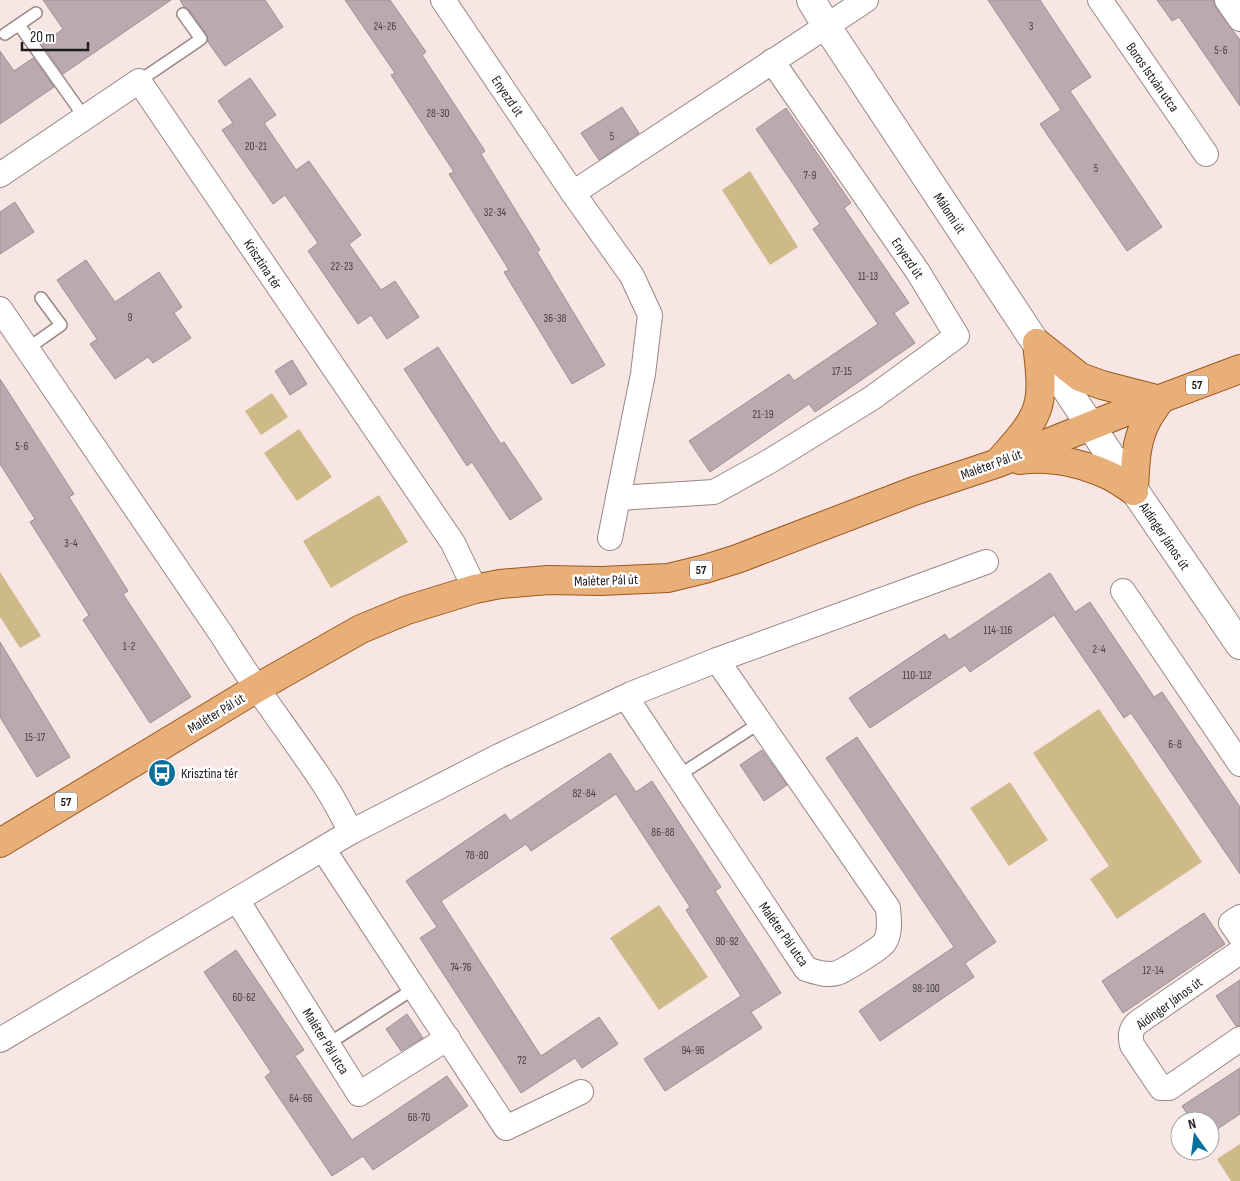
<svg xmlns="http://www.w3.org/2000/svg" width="1240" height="1181" font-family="'Sofia Sans Condensed',sans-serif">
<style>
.green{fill:#ceb989}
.building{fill:#baaaaf;stroke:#9f8f94}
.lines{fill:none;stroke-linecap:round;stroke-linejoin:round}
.service-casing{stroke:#988785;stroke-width:14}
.minor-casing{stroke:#988785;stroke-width:26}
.tertiary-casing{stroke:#988785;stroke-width:30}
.primary-casing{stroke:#9a581d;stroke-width:30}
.service{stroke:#fff;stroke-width:11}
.minor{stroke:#fff;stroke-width:24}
.tertiary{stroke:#fff;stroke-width:28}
.primary{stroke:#e9af79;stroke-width:28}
.labels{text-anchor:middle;stroke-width:5;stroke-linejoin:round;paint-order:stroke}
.number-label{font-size:11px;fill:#473e3f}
.shield{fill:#fff;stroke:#645f5f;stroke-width:1}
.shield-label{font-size:12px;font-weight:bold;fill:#211a1a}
.street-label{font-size:14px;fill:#211a1a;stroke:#fff}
.poi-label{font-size:14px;fill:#211a1a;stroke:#fff;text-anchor:start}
</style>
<rect width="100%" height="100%" fill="#f8e6e4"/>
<g class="green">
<path d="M750,171L798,247L770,265L722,190Z"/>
<path d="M272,393L288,417L261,435L245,411Z"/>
<path d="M299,429L332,477L297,501L264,453Z"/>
<path d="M379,495L408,542L331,588L303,541Z"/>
<path d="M0,572L41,636L20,648L0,617Z"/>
<path d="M1099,709L1202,862L1117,919L1090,879L1109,866L1033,753Z"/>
<path d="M1010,782L1048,840L1009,866L970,808Z"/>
<path d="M659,905L708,977L659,1010L610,938Z"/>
<path d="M1240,1144V1181H1231L1217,1159Z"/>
</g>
<g class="building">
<path d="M43,0H171L63,74L42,44L63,29Z"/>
<path d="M180,0H265L283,27L225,66L208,42L207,35L189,10L184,7Z"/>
<path d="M345,0H390L426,52L422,55L485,151L481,154L540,250L537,252L605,365L572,384L504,272L509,270L449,174L454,172L391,75L395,73Z"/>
<path d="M988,0H1040L1091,77L1070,91L1162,227L1127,251L1040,124L1061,110Z"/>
<path d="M1157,0H1213L1216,8L1240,40V106L1179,17L1172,21Z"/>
<path d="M0,51L14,71L33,58L54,87L0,124Z"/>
<path d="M250,78L276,115L264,123L296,170L309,161L361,235L349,244L381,290L395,281L419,317L387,339L371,315L358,324L308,251L318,243L285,195L273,204L222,130L233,123L218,101Z"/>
<path d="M622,107L639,133L599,160L581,133Z"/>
<path d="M786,108L851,203L844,208L909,303L894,313L915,343L815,412L809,404L710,472L689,441L789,374L794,381L878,324L813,229L820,224L756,129Z"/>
<path d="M15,202L34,232L0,254V212Z"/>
<path d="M86,260L115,302L159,272L182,307L174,313L191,338L153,363L148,357L115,379L90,344L97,339L57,280Z"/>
<path d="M438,347L501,444L504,442L542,499L510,520L472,462L467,466L404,369Z"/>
<path d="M292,360L307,384L290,395L275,371Z"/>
<path d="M0,379L74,494L69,497L128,591L123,594L191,697L150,723L83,620L89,615L30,522L35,519L0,464Z"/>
<path d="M1050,573L1075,612L1090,602L1154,697L1162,692L1240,807V874L1131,713L1124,718L1054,615L970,672L965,665L870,728L849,698L945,634L949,640Z"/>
<path d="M0,642L70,757L37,777L0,717Z"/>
<path d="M857,737L996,942L965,963L974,977L880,1041L859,1011L954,947L826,758Z"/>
<path d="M762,750L787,785L764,801L740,765Z"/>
<path d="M610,753L636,792L652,781L721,887L715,891L781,993L751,1012L762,1028L665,1091L644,1059L741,996L686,910L690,907L616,794L531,851L526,844L441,901L541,1056L599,1017L618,1044L582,1068L575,1058L521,1093L420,938L437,927L406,881L505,814L510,821Z"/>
<path d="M1204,913L1225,944L1123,1013L1102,981Z"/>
<path d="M236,950L304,1050L295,1056L352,1140L447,1076L468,1106L373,1170L363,1156L332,1176L265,1077L271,1072L204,972Z"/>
<path d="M1240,980V1025L1236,1026L1216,996Z"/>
<path d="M407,1014L423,1038L401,1051L386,1029Z"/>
<path d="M1240,1068V1114L1210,1134V1121H1192L1182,1106Z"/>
</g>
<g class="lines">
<g class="service-casing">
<g id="service">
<path d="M19,25L85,118"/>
<path d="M5,34L36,13"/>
<path d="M139,81L201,39L183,14"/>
<path d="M27,349L61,325L41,298"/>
<path d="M678,776L761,722"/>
<path d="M328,1044L415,988"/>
</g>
</g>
<g class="minor-casing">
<g id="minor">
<path d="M443,0L573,193L632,276L650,315L643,374L618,498L714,492L770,461L872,398L957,336L918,272L772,61"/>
<path d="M1100,0L1206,154"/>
<path d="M1227,0L1240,19"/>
<path d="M0,175L139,81L453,543L475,589"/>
<path d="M573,193L866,0"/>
<path d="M0,309L224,638C256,691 296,740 329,792C337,805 344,819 351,832"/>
<path d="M610,538L618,498"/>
<path d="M1123,591L1240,764"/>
<path d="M626,697L806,969C816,972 826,976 837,973C843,971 880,949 884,943C891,934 889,919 888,908L717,660"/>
<path d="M323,849L506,1128L581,1092"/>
<path d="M237,900L359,1094L448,1038"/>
<path d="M1240,917L1231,923L1240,936"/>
<path d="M1240,952L1137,1023C1130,1030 1130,1036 1132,1045L1161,1088H1169L1240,1039"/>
<path d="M0,1040L351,832L499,756L631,694L717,660L986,562"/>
</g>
</g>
<g class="tertiary-casing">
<path id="tertiary" d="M811,0L827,27L1104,446L1240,645"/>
</g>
<g class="primary-casing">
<g id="primary">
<path d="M1037,343L1080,377L1102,385L1160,400"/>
<path d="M1002,458C1044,412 1044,404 1037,343"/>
<path d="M1020,460C1049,456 1081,463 1108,475C1117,479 1126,486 1134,491"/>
<path d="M1134,491C1135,469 1135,444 1145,424C1149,415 1155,407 1160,400"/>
<path d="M0,843L257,688L361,629L407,610L475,589L500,584L548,580L601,581L668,578L705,569L737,559L914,491L998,463L1120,414L1240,369"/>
</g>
</g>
<use href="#service" class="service"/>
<use href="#minor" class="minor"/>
<use href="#tertiary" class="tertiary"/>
<use href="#primary" class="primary"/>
</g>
<defs>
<g id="bus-disc" transform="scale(1.4375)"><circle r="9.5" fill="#09709d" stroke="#fff"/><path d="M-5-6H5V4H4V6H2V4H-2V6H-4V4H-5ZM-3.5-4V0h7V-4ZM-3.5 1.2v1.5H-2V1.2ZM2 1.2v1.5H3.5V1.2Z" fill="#fff"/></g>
</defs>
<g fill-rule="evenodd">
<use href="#bus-disc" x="162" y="773"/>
</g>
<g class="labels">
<g class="number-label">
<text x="385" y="30">24-26</text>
<text x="1031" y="30">3</text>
<text x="1221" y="54">5-6</text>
<text x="438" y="117">28-30</text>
<text x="612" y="140">5</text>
<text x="256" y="150">20-21</text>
<text x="1096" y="172">5</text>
<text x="810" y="179">7-9</text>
<text x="495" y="216">32-34</text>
<text x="342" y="270">22-23</text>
<text x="868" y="280">11-13</text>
<text x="130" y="321">9</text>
<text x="555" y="322">36-38</text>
<text x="842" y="375">17-15</text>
<text x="763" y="418">21-19</text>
<text x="22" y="450">5-6</text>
<text x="71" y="547">3-4</text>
<text x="998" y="634">114-116</text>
<text x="129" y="650">1-2</text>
<text x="1099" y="653">2-4</text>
<text x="917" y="679">110-112</text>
<text x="35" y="741">15-17</text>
<text x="1175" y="748">6-8</text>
<text x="584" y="797">82-84</text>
<text x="663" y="836">86-88</text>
<text x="477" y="859">78-80</text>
<text x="727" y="945">90-92</text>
<text x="461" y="971">74-76</text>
<text x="1153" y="974">12-14</text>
<text x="926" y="992">98-100</text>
<text x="244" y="1001">60-62</text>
<text x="693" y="1054">94-96</text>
<text x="522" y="1064">72</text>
<text x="301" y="1102">64-66</text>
<text x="419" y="1121">68-70</text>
</g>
<g class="shield">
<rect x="1186" y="375.5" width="22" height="19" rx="4"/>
<rect x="690" y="560.5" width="22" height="19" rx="4"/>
<rect x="55" y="792.5" width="22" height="19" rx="4"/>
</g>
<g class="shield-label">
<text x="1197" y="389">57</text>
<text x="701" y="574">57</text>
<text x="66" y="806">57</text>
</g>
<g class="street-label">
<text transform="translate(1153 77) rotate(55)" y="5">Boros István utca</text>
<text transform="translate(508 96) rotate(56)" y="5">Enyezd út</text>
<text transform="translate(950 213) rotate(56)" y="5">Málomi út</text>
<text transform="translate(908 258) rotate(56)" y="5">Enyezd út</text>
<text transform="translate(263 264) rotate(56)" y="5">Krisztina tér</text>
<text transform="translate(991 464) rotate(-20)" y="5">Maléter Pál út</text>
<text transform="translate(1165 536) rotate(56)" y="5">Aidinger János út</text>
<text transform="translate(606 580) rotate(-2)" y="5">Maléter Pál út</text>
<text transform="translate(216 713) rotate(-31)" y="5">Maléter Pál út</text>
<text transform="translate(784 934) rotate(55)" y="5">Maléter Pál utca</text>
<text transform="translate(1169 1003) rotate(-36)" y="5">Aidinger János út</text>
<text transform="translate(326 1041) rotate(58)" y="5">Maléter Pál utca</text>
</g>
<g class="poi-label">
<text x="181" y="778">Krisztina tér</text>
</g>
</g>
<g transform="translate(1195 1136) rotate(346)"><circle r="24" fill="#ffffff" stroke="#a6a3a3"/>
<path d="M0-4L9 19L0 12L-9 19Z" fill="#09709d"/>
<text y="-8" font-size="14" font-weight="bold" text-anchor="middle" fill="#211a1a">N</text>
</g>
<path d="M22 42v8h66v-8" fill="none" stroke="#211a1a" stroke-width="2.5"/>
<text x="30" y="42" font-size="15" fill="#211a1a" stroke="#ffffff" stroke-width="4" paint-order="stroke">20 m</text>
</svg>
